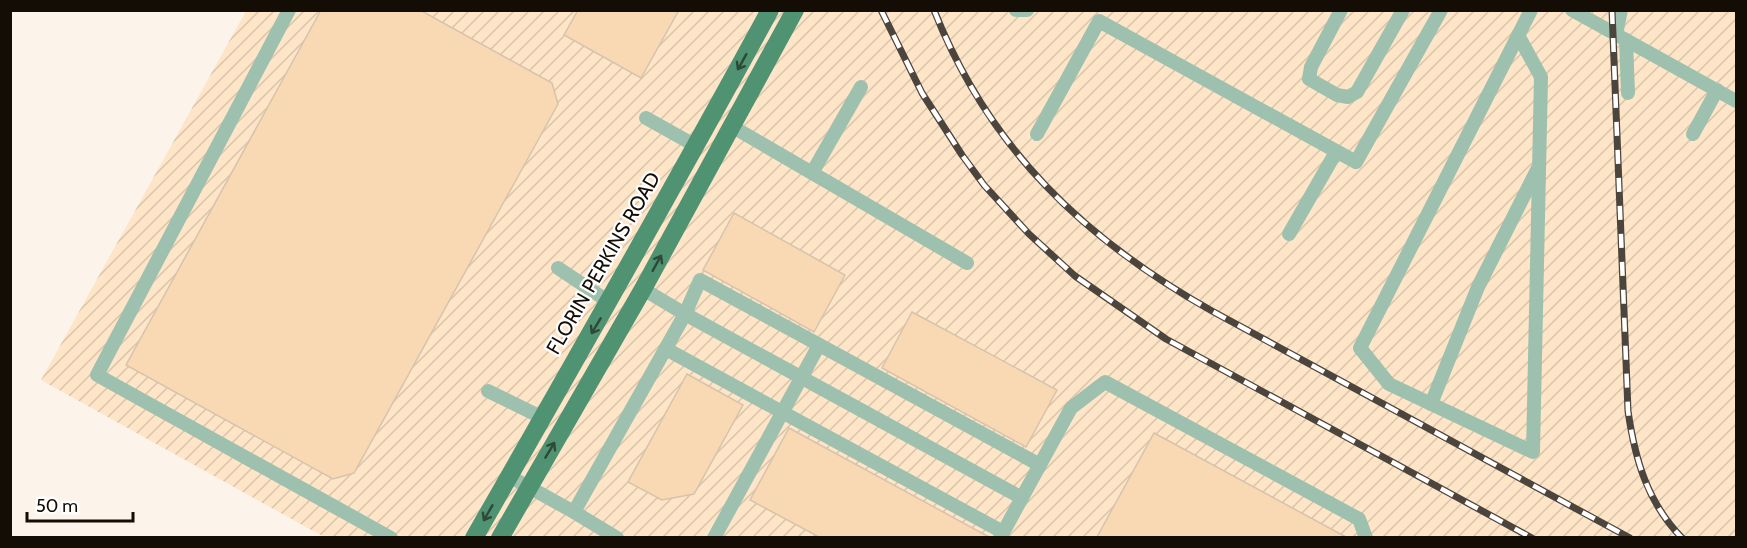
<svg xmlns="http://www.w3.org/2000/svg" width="1747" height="548" font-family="Cabin,sans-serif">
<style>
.industrial{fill:url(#industrial-furrows)}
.building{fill:#f8d9b3;stroke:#d7c3ac;stroke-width:1.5}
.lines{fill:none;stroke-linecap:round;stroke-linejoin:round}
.minor{stroke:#9ec1af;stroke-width:14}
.major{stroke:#4f9373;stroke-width:18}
.rail-casing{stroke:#4c453e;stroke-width:7}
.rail{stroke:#fff;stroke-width:4.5;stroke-dasharray:14;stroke-linecap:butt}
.oneway{stroke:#2f4937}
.labels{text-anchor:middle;stroke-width:4.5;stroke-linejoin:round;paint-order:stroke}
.street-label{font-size:20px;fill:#140d06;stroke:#fff}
</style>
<defs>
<pattern id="industrial-furrows" width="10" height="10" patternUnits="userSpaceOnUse" patternTransform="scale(1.5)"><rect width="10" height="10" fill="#fee5c7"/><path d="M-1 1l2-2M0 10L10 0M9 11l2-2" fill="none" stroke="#d9c3a9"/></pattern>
</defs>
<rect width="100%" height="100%" fill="#fcf4eb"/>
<path class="industrial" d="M246,11H1736V537H324L41,380Z"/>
<g class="building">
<path d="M321,10H420L552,83L558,104L354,473L333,479L126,365Z"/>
<path d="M578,10H679L641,78L564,35Z"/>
<path d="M734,213L845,275L814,332L703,270Z"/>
<path d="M912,312L1057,390L1026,447L882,368Z"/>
<path d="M687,374L743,405L694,494L662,500L628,482Z"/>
<path d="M789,428L989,537H819L750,500Z"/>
<path d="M1154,433L1346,537H1097Z"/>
</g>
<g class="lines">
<g class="minor">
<path d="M289,10L97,375L391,538"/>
<path d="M1016,10H1027"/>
<path d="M1341,10L1311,67L1309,79L1337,95L1348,97L1357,92L1403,10"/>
<path d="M1572,10L1736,101"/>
<path d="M1518,35L1541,77L1533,452L1389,384L1360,348L1531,10"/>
<path d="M1616,35L1621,10"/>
<path d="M1626,40L1628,93"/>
<path d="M646,118L696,146"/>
<path d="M733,127L967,263"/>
<path d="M1037,134L1099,21L1356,162L1441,10"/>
<path d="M1693,134L1717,90"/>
<path d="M812,173L861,87"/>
<path d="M1289,234L1336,152"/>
<path d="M558,268L609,302"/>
<path d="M666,349L1003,532"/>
<path d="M488,391L541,417"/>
<path d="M1431,404L1478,287L1538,168"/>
<path d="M509,476L574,512"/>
<path d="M1022,498L685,314L700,280L1040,465"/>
<path d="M617,538L574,512L685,314L643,289"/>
<path d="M714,538L819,345"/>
<path d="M1000,538L1071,408L1105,382L1359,519L1366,538"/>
</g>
<g class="major">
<path d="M474,538C574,363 674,187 770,10"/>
<path d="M500,538L643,289L795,10"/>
</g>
<g class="rail-casing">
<g id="rail">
<path d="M881,10L922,93L962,155L984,185L1029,234L1075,276L1166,339L1532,538"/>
<path d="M934,10C989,149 1084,239 1212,311L1630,538"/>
<path d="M1612,10L1628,411C1635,459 1647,502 1682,538"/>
</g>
</g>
<use href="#rail" class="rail"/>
</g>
<defs><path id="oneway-shaft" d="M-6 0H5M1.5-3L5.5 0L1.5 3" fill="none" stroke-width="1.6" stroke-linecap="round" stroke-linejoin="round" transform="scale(1.5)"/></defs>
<g class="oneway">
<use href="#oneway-shaft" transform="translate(742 62) rotate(119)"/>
<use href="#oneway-shaft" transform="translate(657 263) rotate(-61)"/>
<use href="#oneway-shaft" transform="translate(596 326) rotate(121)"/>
<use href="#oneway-shaft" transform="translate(550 450) rotate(-59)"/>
<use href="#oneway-shaft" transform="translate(488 513) rotate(120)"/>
</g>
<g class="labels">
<g class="street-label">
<text transform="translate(603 263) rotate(-60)" y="7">FLORIN PERKINS ROAD</text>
</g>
</g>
<rect width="1747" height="548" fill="none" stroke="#140d06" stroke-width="24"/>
<path d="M27 512v9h106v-9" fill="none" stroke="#140d06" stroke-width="3"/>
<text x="36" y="512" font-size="18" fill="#140d06" stroke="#ffffff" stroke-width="4.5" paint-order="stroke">50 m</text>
</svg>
